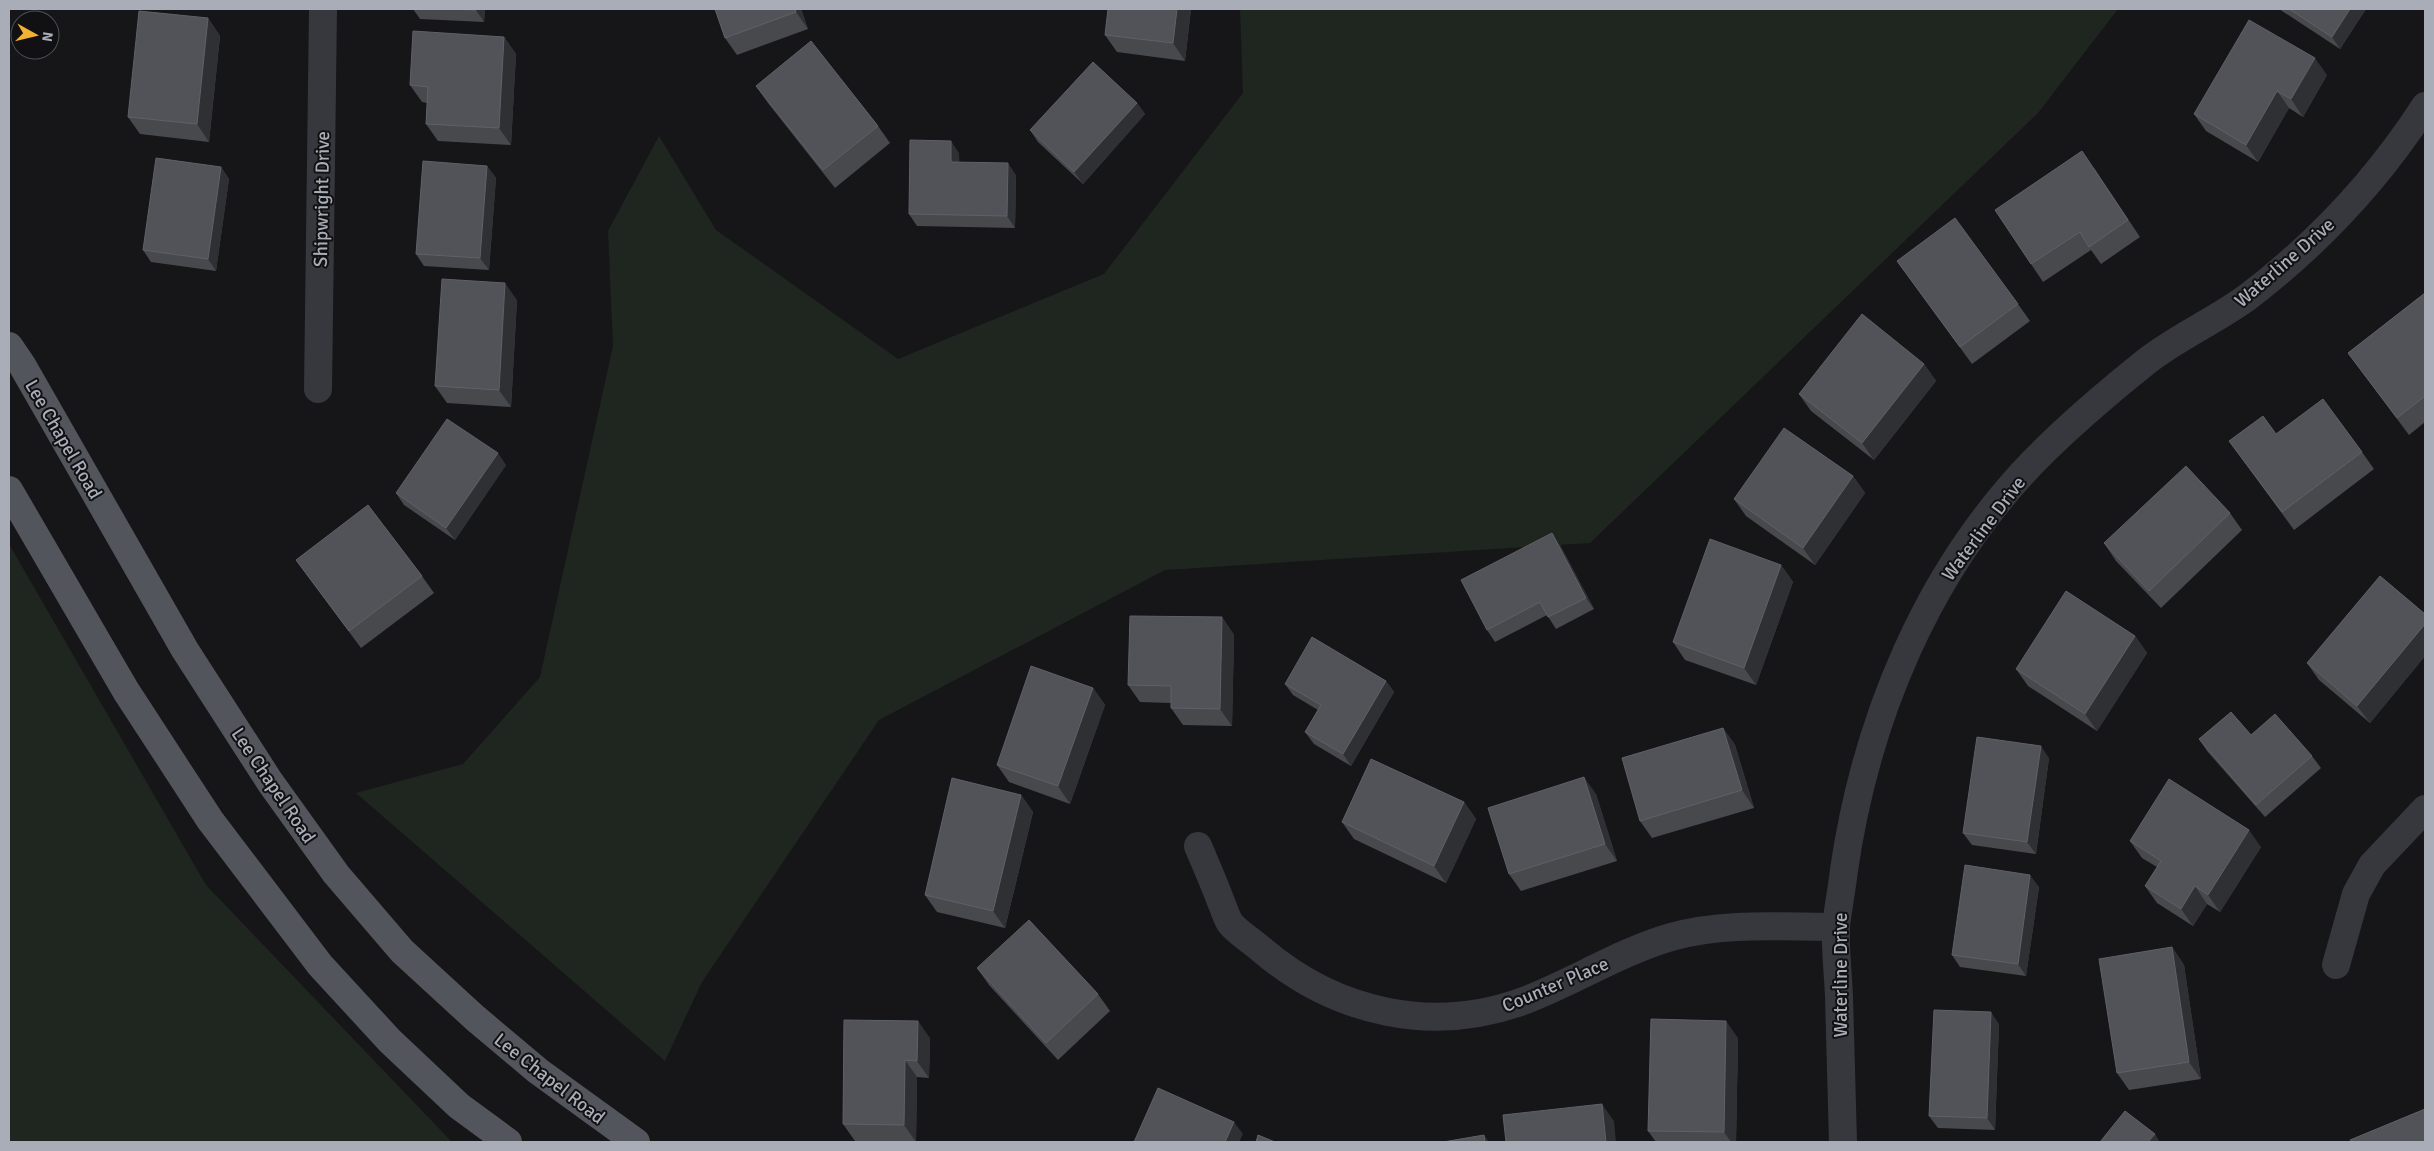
<svg xmlns="http://www.w3.org/2000/svg" width="2434" height="1151" font-family="Signika,sans-serif">
<style>
.green{fill:#1e261f}
.lines{fill:none;stroke-linecap:round;stroke-linejoin:round}
.minor{stroke:#37383d;stroke-width:28}
.major{stroke:#53555c;stroke-width:28}
.wall{fill:#47494d}
.shaded-wall{fill:#2f3033}
.building{fill:#525359;stroke:#5f6168}
.labels{text-anchor:middle;stroke-width:4;stroke-linejoin:round;paint-order:stroke}
.street-label{font-size:19px;fill:#a8adb8;stroke:#111113}
</style>
<rect width="100%" height="100%" fill="#161618"/>
<g class="green">
<path d="M1240,9H2118L2038,113L1590,543L1165,570L879,720L702,982L665,1061L356,793L463,764L540,677L613,346L608,231L659,136L716,230L898,359L1104,274L1243,93Z"/>
<path d="M9,544L206,885L452,1142H9Z"/>
</g>
<g class="lines">
<g class="minor">
<path d="M318,389L323,9"/>
<path d="M1198,846C1206,865 1214,883 1221,902C1224,908 1226,917 1230,923C1238,933 1252,941 1262,950C1336,1013 1433,1035 1526,1000C1575,981 1620,952 1671,937C1724,922 1782,927 1836,927"/>
<path d="M2336,965L2356,894L2372,865L2425,809"/>
<path d="M1843,1142C1842,1094 1840,1045 1839,996C1838,973 1835,949 1836,926C1838,908 1842,888 1844,870C1866,719 1927,572 2033,462C2069,425 2107,393 2147,361C2179,336 2217,320 2249,296C2318,243 2378,179 2425,106"/>
</g>
<g class="major">
<path d="M9,346L22,365L185,650L270,782L336,874L402,951L475,1018L538,1071L636,1142"/>
<path d="M9,490L126,691L210,820L320,965L390,1041L459,1106L508,1142"/>
</g>
</g>
<g class="wall">
<path d="M413,9H485L484,22L420,19Z"/>
<path d="M715,9H801L808,29L737,55L725,38Z"/>
<path d="M1191,9L1185,61L1117,52L1105,35Z"/>
<path d="M2279,9H2366L2340,49Z"/>
<path d="M208,18L220,36L209,142L140,134L128,117Z"/>
<path d="M504,37L516,54L511,145L438,141L426,124L427,103L422,102L410,85Z"/>
<path d="M2327,75L2303,117L2289,108L2258,162L2206,131L2194,114Z"/>
<path d="M756,86L878,126L890,143L835,188L768,103Z"/>
<path d="M1137,103L1145,114L1083,184L1038,142L1030,130Z"/>
<path d="M959,153V162L1016,175L1015,228L917,226L909,214Z"/>
<path d="M487,166L496,178L489,270L424,266L416,254Z"/>
<path d="M221,167L229,179L216,271L151,262L143,250Z"/>
<path d="M2094,168L2140,237L2101,264L2091,250L2043,282L2031,264Z"/>
<path d="M1897,261L2018,304L2030,321L1972,364Z"/>
<path d="M2425,293V422L2409,435L2348,353Z"/>
<path d="M517,300L511,407L447,403L435,386Z"/>
<path d="M1924,364L1936,381L1874,460L1811,411L1799,394Z"/>
<path d="M2229,441L2362,452L2374,469L2294,530Z"/>
<path d="M506,465L455,540L404,505L396,493Z"/>
<path d="M1853,476L1865,493L1815,565L1746,516L1734,499Z"/>
<path d="M2230,513L2242,530L2161,608L2116,561L2104,543Z"/>
<path d="M1560,545L1594,609L1556,629L1547,615L1495,642L1487,630Z"/>
<path d="M296,560L422,576L434,593L361,648Z"/>
<path d="M1781,565L1793,582L1756,685L1685,660L1673,642Z"/>
<path d="M2425,614V656L2370,723L2319,680L2307,663Z"/>
<path d="M1222,617L1234,635L1232,726L1183,725L1171,708V703L1140,702L1128,685Z"/>
<path d="M2135,636L2147,653L2097,731L2028,686L2016,669Z"/>
<path d="M1386,681L1394,692L1351,766L1314,744L1305,732L1318,710L1293,695L1285,684Z"/>
<path d="M1093,688L1105,705L1070,804L1009,782L997,765Z"/>
<path d="M1723,728L1735,745L1754,808L1652,838L1640,821Z"/>
<path d="M2251,735L2312,756L2321,768L2265,817L2207,751L2199,739Z"/>
<path d="M2049,758L2036,854L1972,845L1963,833Z"/>
<path d="M1596,794L1617,861L1521,891L1509,874Z"/>
<path d="M1021,795L1033,812L1005,928L937,912L925,895Z"/>
<path d="M1464,802L1476,819L1446,883L1354,839L1342,822Z"/>
<path d="M2130,841L2261,847L2220,912L2207,904L2193,926L2157,903L2145,886L2157,867L2142,858Z"/>
<path d="M2039,887L2026,976L1960,967L1952,955Z"/>
<path d="M2172,947L2184,965L2201,1079L2129,1090L2117,1073Z"/>
<path d="M977,968L1098,994L1110,1011L1058,1060L989,985Z"/>
<path d="M844,1020L930,1038L929,1078L917,1077L916,1142L855,1141L843,1124Z"/>
<path d="M1999,1024L1995,1130L1938,1128L1929,1116Z"/>
<path d="M1738,1038L1736,1142H1656L1648,1131Z"/>
</g>
<g class="shaded-wall">
<path d="M476,9H485L484,22L476,10Z"/>
<path d="M795,9H801L808,29L796,12Z"/>
<path d="M1177,9H1191L1185,61L1173,43Z"/>
<path d="M2350,9H2366L2340,49L2332,37Z"/>
<path d="M208,18L220,36L209,142L197,124Z"/>
<path d="M504,37L516,54L511,145L499,128Z"/>
<path d="M2315,58L2327,75L2303,117L2291,99Z"/>
<path d="M2277,91L2289,108L2258,162L2246,145Z"/>
<path d="M1137,103L1145,114L1083,184L1074,172Z"/>
<path d="M951,141L959,153L960,174L951,162Z"/>
<path d="M1008,163L1016,175L1015,228L1007,216Z"/>
<path d="M487,166L496,178L489,270L480,258Z"/>
<path d="M221,167L229,179L216,271L208,259Z"/>
<path d="M505,283L517,300L511,407L499,390Z"/>
<path d="M1924,364L1936,381L1874,460L1862,443Z"/>
<path d="M498,453L506,465L455,540L446,528Z"/>
<path d="M1853,476L1865,493L1815,565L1803,548Z"/>
<path d="M1552,533L1560,545L1594,609L1586,598Z"/>
<path d="M1781,565L1793,582L1756,685L1744,668Z"/>
<path d="M1222,617L1234,635L1232,726L1220,709Z"/>
<path d="M2425,624V656L2370,723L2357,706Z"/>
<path d="M2135,636L2147,653L2097,731L2085,714Z"/>
<path d="M1386,681L1394,692L1351,766L1343,754Z"/>
<path d="M1093,688L1105,705L1070,804L1058,786Z"/>
<path d="M1723,728L1735,745L1754,808L1742,790Z"/>
<path d="M2041,746L2049,758L2036,854L2027,842Z"/>
<path d="M1584,777L1596,794L1617,861L1605,844Z"/>
<path d="M1021,795L1033,812L1005,928L993,911Z"/>
<path d="M1464,802L1476,819L1446,883L1434,866Z"/>
<path d="M2249,830L2261,847L2220,912L2208,895Z"/>
<path d="M2030,875L2039,887L2026,976L2018,964Z"/>
<path d="M2195,886L2207,904L2193,926L2181,909Z"/>
<path d="M2172,947L2184,965L2201,1079L2189,1062Z"/>
<path d="M1991,1012L1999,1024L1995,1130L1987,1118Z"/>
<path d="M918,1021L930,1038L929,1078L917,1061Z"/>
<path d="M1726,1021L1738,1038L1736,1142H1731L1724,1132Z"/>
<path d="M905,1060L917,1077L916,1142L904,1125Z"/>
<path d="M1602,1104L1614,1121L1616,1142H1606Z"/>
<path d="M1234,1122L1243,1134L1239,1142H1225Z"/>
<path d="M2155,1134L2160,1142H2148Z"/>
<path d="M1484,1135L1489,1142H1485Z"/>
</g>
<g class="building">
<path d="M445,9H476V10Z"/>
<path d="M715,9H795L796,12L725,38Z"/>
<path d="M1108,9H1177L1173,43L1105,35Z"/>
<path d="M2289,9H2350L2332,37Z"/>
<path d="M139,11L208,18L197,124L128,117Z"/>
<path d="M2249,20L2315,58L2291,99L2277,91L2246,145L2194,114Z"/>
<path d="M413,31L504,37L499,128L426,124L428,87L410,85Z"/>
<path d="M811,41L878,126L823,170L756,86Z"/>
<path d="M1093,62L1137,103L1074,172L1030,130Z"/>
<path d="M910,140L951,141V162L1008,163L1007,216L909,214Z"/>
<path d="M2082,151L2128,220L2089,247L2080,232L2031,264L1995,210Z"/>
<path d="M156,158L221,167L208,259L143,250Z"/>
<path d="M423,161L487,166L480,258L416,254Z"/>
<path d="M1955,218L2018,304L1960,347L1897,261Z"/>
<path d="M442,279L505,283L499,390L435,386Z"/>
<path d="M2425,293V396L2397,418L2348,353Z"/>
<path d="M1862,314L1924,364L1862,443L1799,394Z"/>
<path d="M2323,399L2362,452L2282,512L2229,441L2263,416L2276,434Z"/>
<path d="M447,419L498,453L446,528L396,493Z"/>
<path d="M1784,428L1853,476L1803,548L1734,499Z"/>
<path d="M2186,466L2230,513L2149,591L2104,543Z"/>
<path d="M368,505L422,576L349,631L296,560Z"/>
<path d="M1552,533L1586,598L1548,617L1540,602L1487,630L1461,580Z"/>
<path d="M1710,539L1781,565L1744,668L1673,642Z"/>
<path d="M2380,576L2425,614V624L2357,706L2307,663Z"/>
<path d="M2066,591L2135,636L2085,714L2016,669Z"/>
<path d="M1130,616L1222,617L1220,709L1171,708V686L1128,685Z"/>
<path d="M1312,637L1386,681L1343,754L1305,732L1321,705L1285,684Z"/>
<path d="M1031,666L1093,688L1058,786L997,765Z"/>
<path d="M2231,712L2251,735L2275,714L2312,756L2256,805L2199,739Z"/>
<path d="M1723,728L1742,790L1640,821L1622,758Z"/>
<path d="M1977,737L2041,746L2027,842L1963,833Z"/>
<path d="M1371,759L1464,802L1434,866L1342,822Z"/>
<path d="M1584,777L1605,844L1509,874L1488,808Z"/>
<path d="M952,778L1021,795L993,911L925,895Z"/>
<path d="M2169,779L2249,830L2208,895L2195,886L2181,909L2145,886L2161,861L2130,841Z"/>
<path d="M1965,865L2030,875L2018,964L1952,955Z"/>
<path d="M1029,920L1098,994L1046,1043L977,968Z"/>
<path d="M2172,947L2189,1062L2117,1073L2099,959Z"/>
<path d="M1934,1010L1991,1012L1987,1118L1929,1116Z"/>
<path d="M1651,1019L1726,1021L1724,1132L1648,1131Z"/>
<path d="M844,1020L918,1021L917,1061L905,1060L904,1125L843,1124Z"/>
<path d="M1158,1088L1234,1122L1225,1142H1134Z"/>
<path d="M1602,1104L1606,1142H1506L1503,1115Z"/>
<path d="M2425,1109V1142H2351L2350,1140Z"/>
<path d="M2125,1111L2155,1134L2148,1142H2100Z"/>
<path d="M1258,1135L1275,1142H1256Z"/>
<path d="M1484,1135L1485,1142H1443Z"/>
</g>
<g class="labels">
<g class="street-label">
<text transform="translate(321 199) rotate(-89)" y="7">Shipwright Drive</text>
<text transform="translate(2284 262) rotate(-41)" y="7">Waterline Drive</text>
<text transform="translate(64 439) rotate(60)" y="7">Lee Chapel Road</text>
<text transform="translate(1983 528) rotate(-53)" y="7">Waterline Drive</text>
<text transform="translate(274 785) rotate(56)" y="7">Lee Chapel Road</text>
<text transform="translate(1840 975) rotate(-90)" y="7">Waterline Drive</text>
<text transform="translate(1555 984) rotate(-23)" y="7">Counter Place</text>
<text transform="translate(550 1078) rotate(38)" y="7">Lee Chapel Road</text>
</g>
</g>
<rect width="2434" height="1151" fill="none" stroke="#a8adb8" stroke-width="20"/>
<g transform="translate(35 35) rotate(98)"><circle r="24" fill="#111113" stroke="#4d4f55"/>
<path d="M0-4L9 19L0 12L-9 19Z" fill="#f2b134"/>
<text y="-8" font-size="14" font-weight="bold" text-anchor="middle" fill="#a8adb8">N</text>
</g>
</svg>
